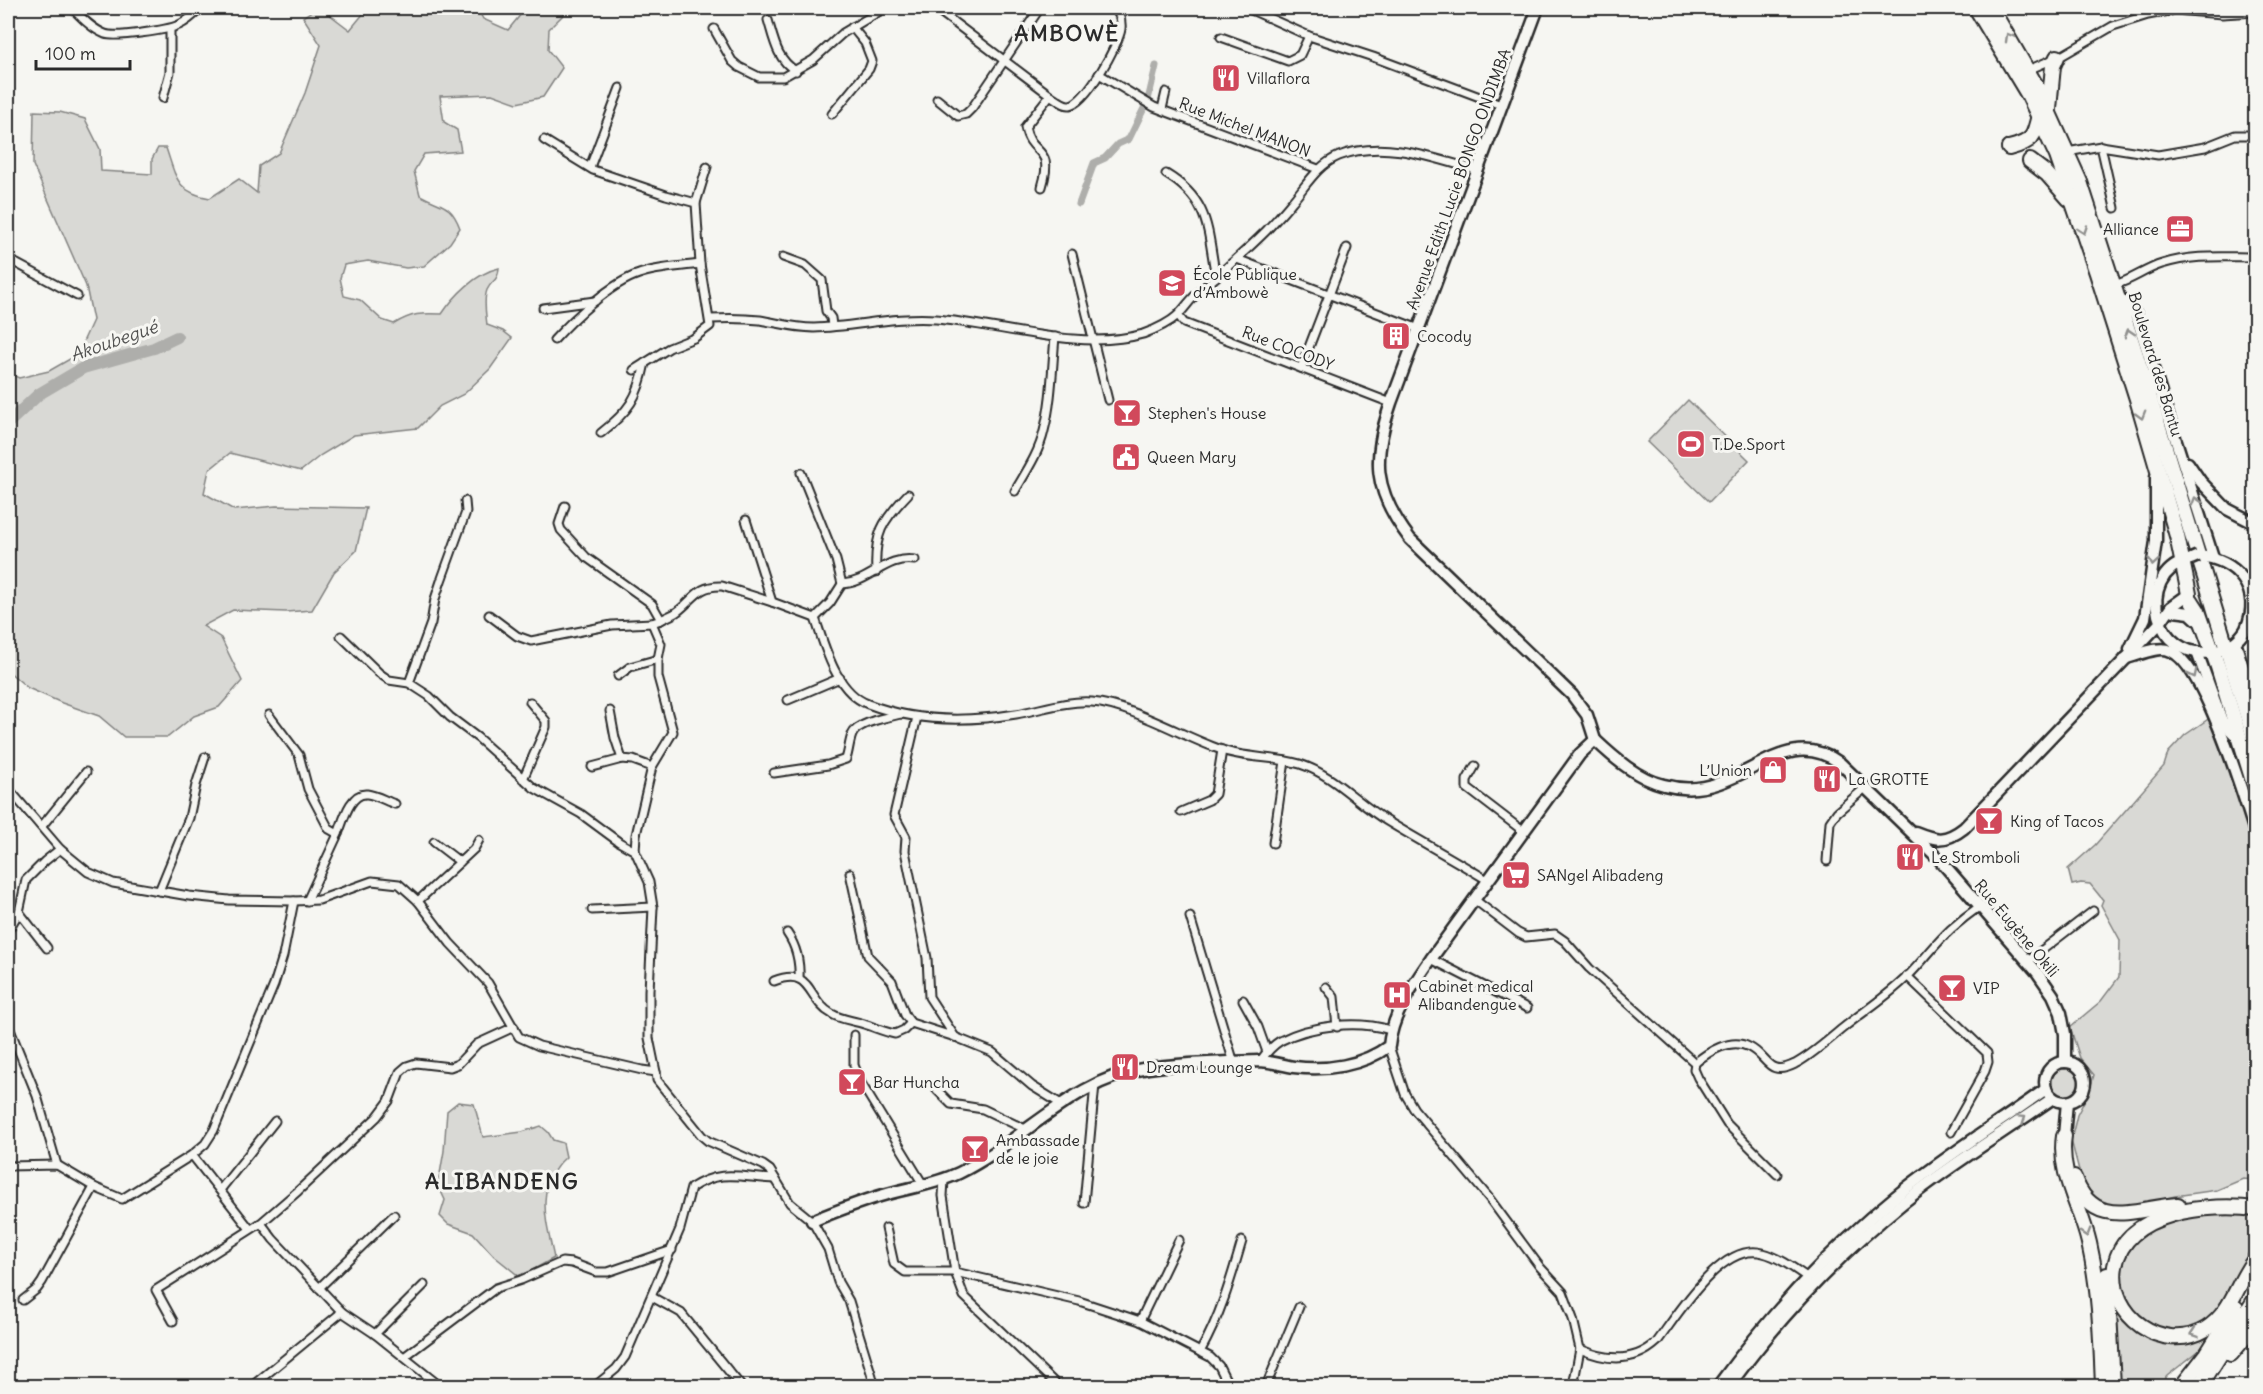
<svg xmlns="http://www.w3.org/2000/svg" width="2263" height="1394" font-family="Delius,sans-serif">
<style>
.green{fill:#d9d9d5;stroke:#828280;stroke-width:1.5}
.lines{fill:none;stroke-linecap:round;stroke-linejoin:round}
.canal{stroke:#aeaeab;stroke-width:7}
.river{stroke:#aeaeab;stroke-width:12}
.street-casing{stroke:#2b2b2b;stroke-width:11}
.secondary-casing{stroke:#2b2b2b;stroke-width:15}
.primary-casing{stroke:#2b2b2b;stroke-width:15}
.highway-casing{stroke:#2b2b2b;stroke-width:18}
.street{stroke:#f6f6f2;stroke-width:7}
.secondary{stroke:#f6f6f2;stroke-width:10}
.primary{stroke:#f6f6f2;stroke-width:10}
.highway{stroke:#f6f6f2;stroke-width:14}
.secondary-bridge-casing{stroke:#2b2b2b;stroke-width:15;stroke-linecap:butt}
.secondary-bridge{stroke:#f6f6f2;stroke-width:10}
.oneway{stroke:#90908e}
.labels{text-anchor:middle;stroke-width:6;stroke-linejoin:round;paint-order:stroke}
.poi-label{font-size:16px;fill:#2b2b2b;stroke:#f6f6f2;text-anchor:start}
.street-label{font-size:16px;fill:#2b2b2b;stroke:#f6f6f2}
.water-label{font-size:18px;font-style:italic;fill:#525251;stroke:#f6f6f2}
.district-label{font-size:22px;font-weight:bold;letter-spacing:1.5px;fill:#2b2b2b;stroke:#f6f6f2}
</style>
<rect width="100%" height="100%" fill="#f6f6f2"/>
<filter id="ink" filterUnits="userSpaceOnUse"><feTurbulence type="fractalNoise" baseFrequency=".0167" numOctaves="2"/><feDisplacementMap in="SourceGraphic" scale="12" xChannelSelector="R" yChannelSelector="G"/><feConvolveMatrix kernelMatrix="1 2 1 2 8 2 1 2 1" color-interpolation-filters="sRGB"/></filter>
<g filter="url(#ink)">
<g class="green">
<path d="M316,8H321L350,30L368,8H477L483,19L508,30L526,8H568L565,13L549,29L548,50L562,68L543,97L517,103L492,94L440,96L444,122L457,130L461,151L424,154L414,171L420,195C441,207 450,202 460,228L450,243L424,266L406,268L368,261L344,265L340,278L344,296L360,300L382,320L394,324C412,313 421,313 442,314C454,296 476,273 499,268C498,282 492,279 487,290C483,300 486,315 487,325L503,331L512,338L490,369L464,394L440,406L418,428L354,435L321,455L301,471L230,453L209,470L204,493L234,510L276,506L366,508L356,551L334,572L312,610L286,612L233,610L203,626L221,638L242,681L219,707L194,716L168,737H124L99,716L62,703L28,688L8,671V373L19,378L49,371L77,355L93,320L86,286L33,165L34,111L60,112L85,119L100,149L101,171L152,174V159L158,148H166C176,177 176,192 210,198L239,179L257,193L259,166L279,153L305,93L321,45L303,17Z"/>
<path d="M1688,400L1749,460L1709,502L1647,442Z"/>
<path d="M2223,709L2255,816V1180L2243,1179L2217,1190L2175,1196L2118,1210L2098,1202L2089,1194L2081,1178L2071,1140L2077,1115L2089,1092L2094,1075L2080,1058L2070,1027L2101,1001L2119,977L2120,940L2101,905L2103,900L2090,884L2081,883L2072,885L2068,869L2095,845L2131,804L2164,766L2168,753L2185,735Z"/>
<circle cx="2065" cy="1082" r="14"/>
<path d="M458,1102L474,1104L483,1137L522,1132L541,1126L548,1132L553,1140L563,1143L566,1157C534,1185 546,1221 554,1258L520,1277L494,1256L473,1233L448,1224L440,1216L445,1200L438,1185L444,1151L447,1111Z"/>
<path d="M2255,1213V1238L2238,1277L2214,1315L2192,1330L2171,1334L2144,1325L2119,1288L2117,1279L2130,1240L2178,1216Z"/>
<path d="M2113,1290L2164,1341L2222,1322L2206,1345L2167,1376L2159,1386H2117Z"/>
</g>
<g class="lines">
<path class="canal" d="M1079,204L1094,163L1105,158L1118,144L1129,139L1148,100L1156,66"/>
<path class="river" d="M8,423L39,394L83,368L154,348L177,337"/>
<g class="street-casing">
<g id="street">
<path d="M72,8C81,17 92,29 105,34C116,38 168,30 179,25C188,21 195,14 201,8"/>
<path d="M935,8L1050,95C1055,98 1064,106 1070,105C1086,103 1119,44 1121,29C1122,20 1120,14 1114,8"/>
<path d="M1247,8L1309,36L1373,57L1501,105"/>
<path d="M768,20C774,40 777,60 796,71"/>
<path d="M714,29L732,61L739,67L759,77H783L813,60L843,33L885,8"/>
<path d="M1221,37L1288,61L1300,55L1309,36"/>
<path d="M2028,70L2063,55L2113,26L2148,15L2175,10L2222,14L2256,12"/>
<path d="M1099,74L1154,107L1318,169"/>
<path d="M163,98L170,72V29"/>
<path d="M937,99L958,116L966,114L972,108L1040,8"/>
<path d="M1162,109L1166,92"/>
<path d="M832,114L869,69L872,61L865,43L852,27"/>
<path d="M544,140L593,170L666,195L696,203L700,264"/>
<path d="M2101,146L2115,208"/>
<path d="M2067,152L2101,146L2158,155L2205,147L2235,135H2248"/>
<path d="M590,167L620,88"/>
<path d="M1166,174C1211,201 1207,231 1216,277"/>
<path d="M1042,187C1055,144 1031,158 1025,127L1050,95"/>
<path d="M696,203L707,167"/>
<path d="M1072,254L1108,400"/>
<path d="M783,257L805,265L822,280L826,311L831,318L832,326"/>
<path d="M8,259L77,296"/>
<path d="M1237,259L1419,329"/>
<path d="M2114,285C2131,281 2145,269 2162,264C2193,254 2223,257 2256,257"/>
<path d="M543,308L595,301"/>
<path d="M1178,315L1184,323L1391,403"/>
<path d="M710,319C727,318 743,318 760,320C778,323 795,328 814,328C855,327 894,316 936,319C999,324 1080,352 1143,334C1154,330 1169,323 1178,315C1186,307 1191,298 1200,291C1223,271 1245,252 1267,230C1275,221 1283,213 1291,203C1306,186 1317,165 1339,156C1383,139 1434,158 1476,170"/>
<path d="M554,340C574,318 611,283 639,274C658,267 680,267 700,264L710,326L694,338L669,348L634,370"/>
<path d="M1301,368L1347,248"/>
<path d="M601,433C629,411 638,398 645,363"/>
<path d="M801,473L836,560L842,584L830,603L815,618C825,647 836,692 868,704C915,722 967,722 1016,714C1040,710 1067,700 1092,702C1130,705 1182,736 1219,749C1245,759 1274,756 1300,764C1334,775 1357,803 1387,821C1420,841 1455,860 1489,881"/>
<path d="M1015,491C1026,472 1039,453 1044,431C1052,400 1052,369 1055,337"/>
<path d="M565,506L559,524L561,530L586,557L652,604L661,620L652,623"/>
<path d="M746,520L772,602L815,618"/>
<path d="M876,572C874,534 882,521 908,494"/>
<path d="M842,584C870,583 886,555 915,560"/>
<path d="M489,615L517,636L531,641L612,625L652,623L661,644L658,659V677L673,732L652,767L636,835L635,851"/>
<path d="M661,620C666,617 673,615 678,611C694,599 698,585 722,586L772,602"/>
<path d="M341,636L379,673L389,680L409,683L429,696L450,717L478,738L534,788L581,814L619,842L635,851L649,882L653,907L649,991V1038L656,1072"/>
<path d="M618,676L630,667L658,659"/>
<path d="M409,683L431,623L435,599L441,581L466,512L465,501"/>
<path d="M788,700L840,678"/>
<path d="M610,711L615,738L622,759L633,760L652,767"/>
<path d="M269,715L299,755L308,789L329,829L338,834L307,901"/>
<path d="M917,717L894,815L906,837L905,851L927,958L929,997L955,1037"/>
<path d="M1475,766L1467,780V788L1523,831"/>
<path d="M592,767L622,759"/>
<path d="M774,773L828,765L846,759C849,751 849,742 852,735C857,722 889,717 901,714"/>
<path d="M523,779L546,727V721L530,702"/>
<path d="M8,788L60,849L88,872L113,883L189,896L229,900L294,901L319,900L372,881L399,884L418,901L450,943L488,983L519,1037L539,1046L642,1070L656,1072L657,1080L702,1136L708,1141L763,1165L770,1170L790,1203L812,1221L828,1249L838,1282L849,1301L872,1376L874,1386"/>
<path d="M1181,812L1209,800L1215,794L1222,750"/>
<path d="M42,826L86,772"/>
<path d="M338,834C343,822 350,792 367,794C376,795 386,801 395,804"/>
<path d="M434,842L460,862"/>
<path d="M1273,843L1285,761"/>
<path d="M1827,861L1830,822L1837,812L1865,788"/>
<path d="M850,873L868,956L892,981L905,1015L911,1023L955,1037L992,1052L1032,1086L1061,1104"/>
<path d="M159,891L189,818L196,785L205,757"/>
<path d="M1475,900L1518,933L1526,937L1555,934L1565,941L1589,968L1695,1063"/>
<path d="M418,901L474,849L479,840"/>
<path d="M592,910L653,907"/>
<path d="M19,912L47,948"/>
<path d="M1190,917L1234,1063"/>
<path d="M8,931L19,912L26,880L45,861L60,849"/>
<path d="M787,933C796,946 800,962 799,979"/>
<path d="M1431,959L1527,1008"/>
<path d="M2028,961L2093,911"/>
<path d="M8,962L10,980L8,985"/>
<path d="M1907,976L1987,1053L1988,1062L1985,1071L1951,1132"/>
<path d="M774,981C813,966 806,1000 832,1014C842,1020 853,1020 864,1024C874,1027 884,1032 895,1034L904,1030L911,1023"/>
<path d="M1326,987L1334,997L1337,1027"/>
<path d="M1243,1000L1258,1027L1267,1052"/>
<path d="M8,1005L9,1027L37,1096L57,1165"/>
<path d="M854,1035V1065L861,1083L924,1186"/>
<path d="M1389,1046L1405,1094L1414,1109L1489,1198L1540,1267L1563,1292L1573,1319L1580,1349L1573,1386"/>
<path d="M1260,1061C1266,1053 1272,1046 1280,1041C1311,1025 1357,1020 1390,1030"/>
<path d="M937,1090L951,1104L983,1109L1027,1130"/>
<path d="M192,1155L250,1229"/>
<path d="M8,1166L57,1165L94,1187L122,1199L192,1155L205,1144L214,1130L274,985L283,956L294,901"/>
<path d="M1777,1174L1727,1124L1698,1078L1694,1069L1695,1063C1708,1052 1731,1037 1749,1047C1768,1056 1767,1078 1795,1064C1812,1055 1827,1041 1843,1028C1864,1011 1888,996 1908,976C1923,961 1935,944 1951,929C1960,921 1970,913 1980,906"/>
<path d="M944,1180L943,1196L955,1272L964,1296L1058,1386"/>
<path d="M220,1190L275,1121"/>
<path d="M1084,1203L1095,1084"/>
<path d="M261,1223L273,1239L342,1312L375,1334L440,1386"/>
<path d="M886,1228L894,1264L905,1272H955L1079,1301L1140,1321L1210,1357L1219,1366L1229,1386"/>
<path d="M319,1288L394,1215"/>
<path d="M652,1297L681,1313L741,1386"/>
<path d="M23,1300L37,1289L42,1282L94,1187"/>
<path d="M173,1321L156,1290L261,1223L298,1191L377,1117L389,1101L400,1072L407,1066L416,1063L450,1067L458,1064L477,1044L514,1027"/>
<path d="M1140,1321L1179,1240"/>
<path d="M375,1334L424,1285"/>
<path d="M1580,1349C1607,1361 1634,1363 1657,1342C1678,1314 1722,1241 1763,1253C1779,1257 1795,1269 1808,1278"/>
<path d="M1200,1352C1220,1317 1231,1279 1242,1241"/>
<path d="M404,1357L496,1288L521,1280L562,1262L572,1263L596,1272H608L672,1250"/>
<path d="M252,1386L342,1312"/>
<path d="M595,1386L616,1369L625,1357L680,1229L691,1188C722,1168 741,1178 775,1179"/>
<path d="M1266,1386L1299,1307"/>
</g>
</g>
<g class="secondary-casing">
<g id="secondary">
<path d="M1538,8L1391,403C1372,459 1373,490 1410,539L1572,695L1587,715L1595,740"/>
<path d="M2117,295L2136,315L2213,557"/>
<path d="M2188,463L2201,482L2227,509L2256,524"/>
<path d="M2188,560C2133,576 2155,662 2213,652C2226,650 2239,641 2246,629C2263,590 2237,559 2198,556"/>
<path d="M2174,611L2190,613L2202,624"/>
<path d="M2235,642L2256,708"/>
<path d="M2130,649L2145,618L2156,541V477"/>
<path d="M2197,652L2222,721L2239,739"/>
<path d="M2126,658C2139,655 2159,645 2171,651C2205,666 2244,797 2256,835"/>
<path d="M1595,740C1614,758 1638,779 1664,785C1682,790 1702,789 1719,783C1761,769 1795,731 1840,763L1939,859L2037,972L2053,995L2061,1013L2065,1034V1062"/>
<path d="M1915,832C1935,840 1945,843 1964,828L2160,623L2171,607L2189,594"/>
<circle cx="2065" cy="1082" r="20"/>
<path d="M2064,1136L2067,1102"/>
<path d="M812,1221C834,1212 857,1203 880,1196C906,1188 934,1185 959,1173C1024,1141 1074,1078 1148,1068C1181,1063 1224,1062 1258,1061C1270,1061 1282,1065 1294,1067C1327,1071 1362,1066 1389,1046C1392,1014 1413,985 1431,959L1580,754L1595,740"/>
</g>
</g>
<g class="primary-casing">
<g id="primary">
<path d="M1718,1386C1769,1316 1827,1252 1895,1197C1943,1158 1996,1125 2046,1089"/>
<path d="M1729,1386C1779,1318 1838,1255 1904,1202C1951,1164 2003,1133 2053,1098"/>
</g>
</g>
<g class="highway-casing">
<g id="highway">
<path d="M1976,8L2029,96L2057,156L2097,273L2137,399L2177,536L2189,594"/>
<path d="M1991,8L2038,89L2080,182L2148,392L2256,744"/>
<path d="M2049,109L2053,66L2057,57"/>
<path d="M2009,148C2033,142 2034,137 2039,115"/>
<path d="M2030,161L2047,174L2069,199"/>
<path d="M2191,600L2198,611L2218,667L2256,791"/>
<path d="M2064,1136C2058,1174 2081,1207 2089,1243C2100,1291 2101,1338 2103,1386"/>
<path d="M2074,1178C2094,1232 2137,1207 2178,1205"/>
<path d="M2256,1209C2211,1203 2125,1210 2115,1266C2107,1316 2163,1355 2206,1329C2233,1312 2237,1281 2256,1258"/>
<path d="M2107,1275L2113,1386"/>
<path d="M2231,1354L2256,1324"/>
<path d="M2182,1386L2207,1354L2236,1308"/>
<path d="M2200,1386L2256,1298"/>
</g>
</g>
<use href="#street" class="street"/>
<use href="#secondary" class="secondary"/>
<use href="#primary" class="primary"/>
<use href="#highway" class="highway"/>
<g class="secondary-bridge-casing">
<path id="secondary-bridge" d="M2191,559L2198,556"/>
</g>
<use href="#secondary-bridge" class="secondary-bridge"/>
</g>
<defs><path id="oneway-chevron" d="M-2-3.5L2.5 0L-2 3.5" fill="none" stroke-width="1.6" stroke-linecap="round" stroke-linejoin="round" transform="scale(1.5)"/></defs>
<g class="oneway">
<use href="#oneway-chevron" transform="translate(2009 37) rotate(-120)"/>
<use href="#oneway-chevron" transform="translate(2083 230) rotate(71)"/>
<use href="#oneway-chevron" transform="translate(2129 333) rotate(-107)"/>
<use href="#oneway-chevron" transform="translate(2141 415) rotate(74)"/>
<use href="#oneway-chevron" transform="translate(2196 501) rotate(-107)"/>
<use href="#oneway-chevron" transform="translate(2153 562) rotate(99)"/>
<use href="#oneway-chevron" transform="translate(2193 674) rotate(63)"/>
<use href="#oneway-chevron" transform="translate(2022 1119) rotate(-34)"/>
<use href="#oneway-chevron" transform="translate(2086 1233) rotate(73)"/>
<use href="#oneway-chevron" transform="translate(2194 1333) rotate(161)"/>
</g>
</g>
<defs>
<g id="restaurant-square" transform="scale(1.5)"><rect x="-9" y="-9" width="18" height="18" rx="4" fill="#d1495b" stroke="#f6f6f2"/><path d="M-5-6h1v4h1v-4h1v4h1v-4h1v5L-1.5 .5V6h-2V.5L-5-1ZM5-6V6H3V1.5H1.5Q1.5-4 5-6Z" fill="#fff"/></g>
<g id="office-square" transform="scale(1.5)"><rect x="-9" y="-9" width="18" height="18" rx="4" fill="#d1495b" stroke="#f6f6f2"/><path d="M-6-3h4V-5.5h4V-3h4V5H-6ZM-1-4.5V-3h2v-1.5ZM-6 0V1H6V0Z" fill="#fff"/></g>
<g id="school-square" transform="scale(1.5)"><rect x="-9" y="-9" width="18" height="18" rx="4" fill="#d1495b" stroke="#f6f6f2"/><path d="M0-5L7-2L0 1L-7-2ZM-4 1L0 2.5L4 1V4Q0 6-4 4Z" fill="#fff"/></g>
<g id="building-square" transform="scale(1.5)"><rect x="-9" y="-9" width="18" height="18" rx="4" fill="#d1495b" stroke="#f6f6f2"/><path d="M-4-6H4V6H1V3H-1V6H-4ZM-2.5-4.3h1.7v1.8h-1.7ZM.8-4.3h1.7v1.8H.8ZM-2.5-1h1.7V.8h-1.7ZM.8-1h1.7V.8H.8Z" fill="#fff"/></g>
<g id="bar-square" transform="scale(1.5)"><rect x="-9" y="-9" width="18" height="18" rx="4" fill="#d1495b" stroke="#f6f6f2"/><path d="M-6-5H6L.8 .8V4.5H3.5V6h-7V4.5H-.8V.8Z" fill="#fff"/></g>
<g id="stadium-square" transform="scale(1.5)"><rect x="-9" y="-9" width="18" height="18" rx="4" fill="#d1495b" stroke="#f6f6f2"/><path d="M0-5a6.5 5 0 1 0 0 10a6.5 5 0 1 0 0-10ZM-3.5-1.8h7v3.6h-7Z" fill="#fff"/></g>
<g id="civic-square" transform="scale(1.5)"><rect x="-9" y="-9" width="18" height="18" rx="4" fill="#d1495b" stroke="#f6f6f2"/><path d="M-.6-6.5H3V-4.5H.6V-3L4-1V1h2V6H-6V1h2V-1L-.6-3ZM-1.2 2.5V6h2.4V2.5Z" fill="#fff"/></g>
<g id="shop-square" transform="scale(1.5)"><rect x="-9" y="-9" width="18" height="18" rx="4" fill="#d1495b" stroke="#f6f6f2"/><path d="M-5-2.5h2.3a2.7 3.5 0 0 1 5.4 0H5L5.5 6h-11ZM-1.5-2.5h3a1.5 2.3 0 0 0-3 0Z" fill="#fff"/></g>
<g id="supermarket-square" transform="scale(1.5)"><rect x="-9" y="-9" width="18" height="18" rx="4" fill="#d1495b" stroke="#f6f6f2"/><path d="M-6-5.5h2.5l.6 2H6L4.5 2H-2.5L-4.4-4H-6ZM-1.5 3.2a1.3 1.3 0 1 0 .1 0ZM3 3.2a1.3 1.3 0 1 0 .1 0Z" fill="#fff"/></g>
<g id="hospital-square" transform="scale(1.5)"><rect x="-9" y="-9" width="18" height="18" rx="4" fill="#d1495b" stroke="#f6f6f2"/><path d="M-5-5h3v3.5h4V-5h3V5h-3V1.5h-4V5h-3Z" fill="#fff"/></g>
</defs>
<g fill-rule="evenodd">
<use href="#restaurant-square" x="1226" y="78"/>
<use href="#office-square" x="2180" y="229"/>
<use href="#school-square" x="1172" y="283"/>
<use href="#building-square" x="1396" y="336"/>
<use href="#bar-square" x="1127" y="413"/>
<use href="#stadium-square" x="1691" y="444"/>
<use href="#civic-square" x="1126" y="457"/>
<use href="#shop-square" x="1773" y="770"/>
<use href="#restaurant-square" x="1827" y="779"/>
<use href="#bar-square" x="1989" y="821"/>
<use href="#restaurant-square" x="1910" y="857"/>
<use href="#supermarket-square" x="1516" y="875"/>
<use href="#bar-square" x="1952" y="988"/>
<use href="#hospital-square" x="1397" y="995"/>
<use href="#restaurant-square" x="1125" y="1067"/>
<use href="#bar-square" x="852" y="1082"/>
<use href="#bar-square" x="975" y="1149"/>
</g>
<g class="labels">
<g class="poi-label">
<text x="1247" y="84">Villaflora</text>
<text x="2159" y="235" text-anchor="end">Alliance</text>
<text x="1193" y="280">École Publique<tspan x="1193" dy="18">d’Ambowè</tspan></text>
<text x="1417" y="342">Cocody</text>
<text x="1148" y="419">Stephen's House</text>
<text x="1712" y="450">T.De.Sport</text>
<text x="1147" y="463">Queen Mary</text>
<text x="1752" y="776" text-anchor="end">L’Union</text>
<text x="1848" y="785">La GROTTE</text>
<text x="2010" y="827">King of Tacos</text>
<text x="1931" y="863">Le Stromboli</text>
<text x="1537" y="881">SANgel Alibadeng</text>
<text x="1418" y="992">Cabinet medical<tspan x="1418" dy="18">Alibandengue</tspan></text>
<text x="1973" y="994">VIP</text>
<text x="1146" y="1073">Dream Lounge</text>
<text x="873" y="1088">Bar Huncha</text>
<text x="996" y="1146">Ambassade<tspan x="996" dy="18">de le joie</tspan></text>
</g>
<g class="street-label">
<text transform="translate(1245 127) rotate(21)" y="6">Rue Michel MANON</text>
<text transform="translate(1458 179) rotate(-70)" y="6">Avenue Edith Lucie BONGO ONDIMBA</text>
<text transform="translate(1288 348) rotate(21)" y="6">Rue COCODY</text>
<text transform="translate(2156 364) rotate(73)" y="6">Boulevard des Bantu</text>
<text transform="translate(2017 928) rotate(50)" y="6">Rue Eugène Okili</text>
</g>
<g class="water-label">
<text transform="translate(114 341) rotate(-19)" y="6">Akoubegué</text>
</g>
<g class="district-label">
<text x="1067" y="41">AMBOWÈ</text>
<text x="502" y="1189">ALIBANDENG</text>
</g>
</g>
<rect width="2263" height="1394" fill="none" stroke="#f6f6f2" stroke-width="30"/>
<rect x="15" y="15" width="2233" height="1364" fill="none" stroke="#2b2b2b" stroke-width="2" filter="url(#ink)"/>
<path d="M36 60v9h94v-9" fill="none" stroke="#2b2b2b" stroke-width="3"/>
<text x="45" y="60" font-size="18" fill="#2b2b2b" stroke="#f6f6f2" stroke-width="4.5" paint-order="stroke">100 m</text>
</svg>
